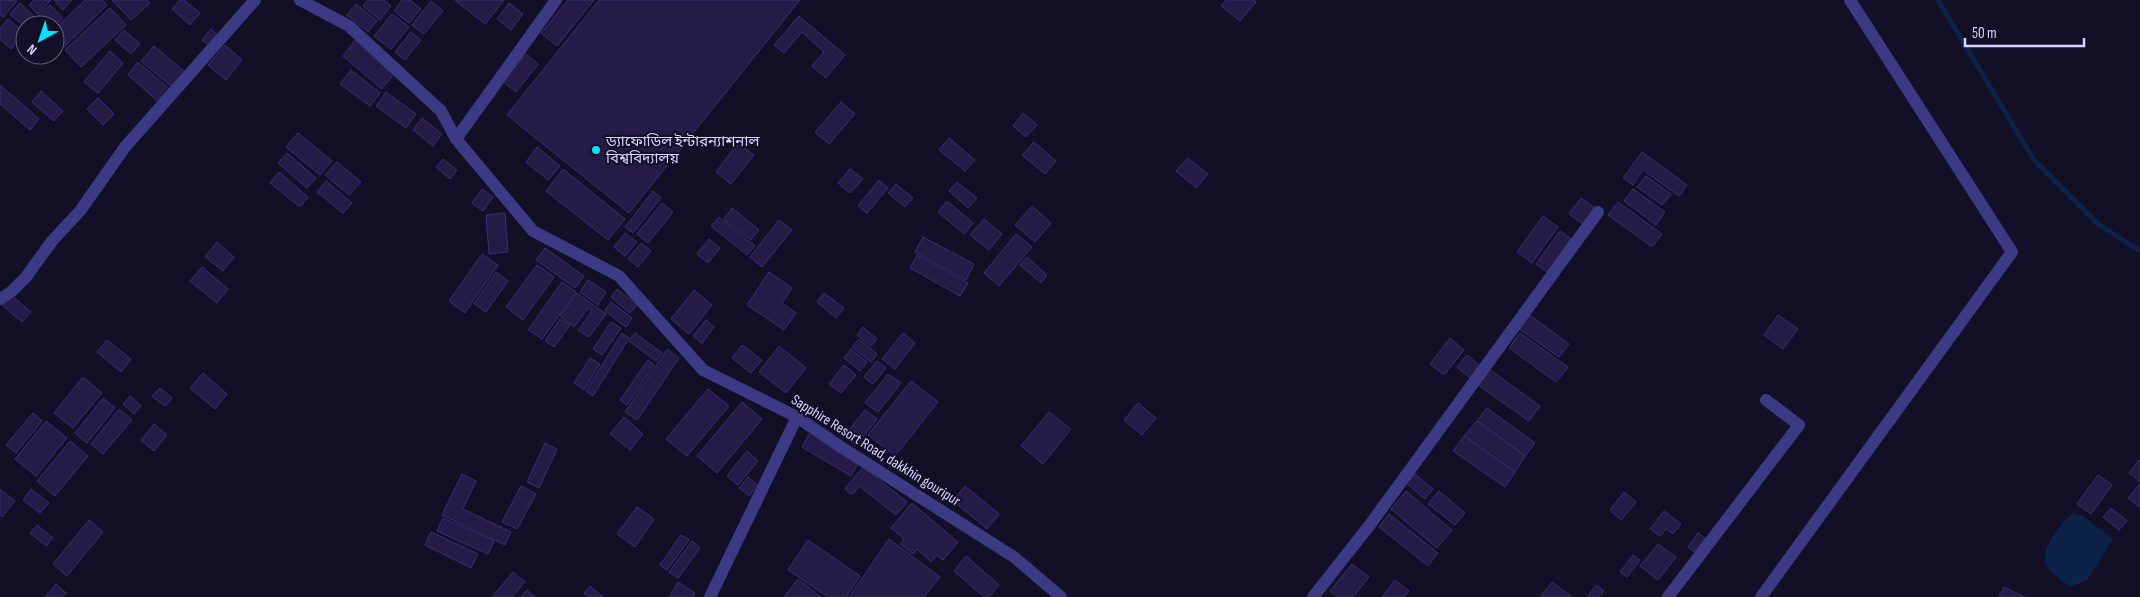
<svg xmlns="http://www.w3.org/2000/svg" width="2140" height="597" font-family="'Sofia Sans Condensed','Noto Sans Bengali',sans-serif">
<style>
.water{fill:#0c2248}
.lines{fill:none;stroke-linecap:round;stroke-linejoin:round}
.stream{stroke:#0c2248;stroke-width:5}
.building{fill:#241b47;stroke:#3b2d73}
.minor{stroke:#3d3a85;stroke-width:12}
.poi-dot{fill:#00e5ff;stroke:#130f26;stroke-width:2}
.labels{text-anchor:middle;stroke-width:4;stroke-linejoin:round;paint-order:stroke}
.poi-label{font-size:15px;fill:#d9d4ff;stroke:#130f26;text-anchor:start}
.street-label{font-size:15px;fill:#d9d4ff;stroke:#130f26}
</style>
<rect width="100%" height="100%" fill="#130f26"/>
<path class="water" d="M2073,513L2083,516L2113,539L2087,580L2071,587C2063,581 2049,573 2046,563C2040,547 2062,523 2073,513Z"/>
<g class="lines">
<path class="stream" d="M1938,0L2034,160L2098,224L2140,251"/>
</g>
<g class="building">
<path d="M0,0L17,1L3,17L0,15Z"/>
<path d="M34,0H51L38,14L29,5Z"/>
<path d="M54,0H72L63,10Z"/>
<path d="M85,0H102L107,5L64,47L55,38V29Z"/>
<path d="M112,0H147L150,3L131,20Z"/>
<path d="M180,0H184L200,13L190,25L172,9Z"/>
<path d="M368,0H384L391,6L380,20L363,6Z"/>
<path d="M402,0H410L421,9L409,23L394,11Z"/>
<path d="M455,0H504L485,24Z"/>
<path d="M568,0H594L557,46L541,33Z"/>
<path d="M599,0H800L629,213L507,115Z"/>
<path d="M1226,0H1254L1256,2L1240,21L1221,6Z"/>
<path d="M431,1L443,11L424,34L412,25Z"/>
<path d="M20,3L35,17L25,27L10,14Z"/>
<path d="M509,3L523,14L511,30L497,19Z"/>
<path d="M356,4L377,21L368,32L347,15Z"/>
<path d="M50,5L63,18L55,26L43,25L36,18Z"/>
<path d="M110,8L126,25L81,67L65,50Z"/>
<path d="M392,14L409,27L391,49L374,36Z"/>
<path d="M799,16L845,55L826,78L812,66L824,52L802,32L784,53L774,45Z"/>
<path d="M8,19L25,33L11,49L0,39V29Z"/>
<path d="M211,29L223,40L214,50L202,40Z"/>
<path d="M124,30L140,44L131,54L115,40Z"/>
<path d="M411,32L421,40L405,60L395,52Z"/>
<path d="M356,39L396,72L382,89L343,56Z"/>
<path d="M225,45L242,60L226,80L208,65Z"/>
<path d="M154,46L186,73L173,88L141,61Z"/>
<path d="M110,51L123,63L98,93L84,82Z"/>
<path d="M526,54L538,64L516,92L503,82Z"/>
<path d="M138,62L173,92L162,105L128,75Z"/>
<path d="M351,70L380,93L370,106L340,84Z"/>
<path d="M0,85L39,119L30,130L0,104Z"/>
<path d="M41,91L63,111L54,121L32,102Z"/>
<path d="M386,92L416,114L406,128L376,106Z"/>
<path d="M98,98L114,114L103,125L87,109Z"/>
<path d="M841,102L855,114L829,144L815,132Z"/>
<path d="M1023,113L1037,125L1026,137L1013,126Z"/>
<path d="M422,118L442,134L433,146L413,130Z"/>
<path d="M298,133L332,161L320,175L286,147Z"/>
<path d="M949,138L975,160L965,171L939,150Z"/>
<path d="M1034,142L1056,161L1045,174L1022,155Z"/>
<path d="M738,143L754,155L731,184L716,172Z"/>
<path d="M537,147L560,166L548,180L526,162Z"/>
<path d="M1642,152L1687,185L1679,196L1643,170L1633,185L1623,178Z"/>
<path d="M287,153L316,178L307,188L278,163Z"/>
<path d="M1188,158L1208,174L1196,188L1176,171Z"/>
<path d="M443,159L457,170L450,179L436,167Z"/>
<path d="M337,162L361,182L349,195L325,175Z"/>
<path d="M563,169L625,219L608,240L546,191Z"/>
<path d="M850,169L863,179L850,193L838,183Z"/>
<path d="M279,172L308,197L300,207L270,183Z"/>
<path d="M1646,176L1671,194L1662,205L1637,187Z"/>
<path d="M879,180L888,188L867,213L858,206Z"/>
<path d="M326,181L352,203L343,213L317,192Z"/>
<path d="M957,182L977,198L968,208L949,191Z"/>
<path d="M896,184L913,198L905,207L888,193Z"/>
<path d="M482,189L493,197L483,211L472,203Z"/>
<path d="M1633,189L1665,212L1656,225L1624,201Z"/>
<path d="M653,191L661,198L633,233L625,227Z"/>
<path d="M1581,198L1595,208L1583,224L1569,214Z"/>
<path d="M947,201L973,223L964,234L938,212Z"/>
<path d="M1618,202L1662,234L1652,247L1608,215Z"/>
<path d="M662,203L673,212L648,243L637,234Z"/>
<path d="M1032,206L1051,223L1035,242L1015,225Z"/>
<path d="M732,208L759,230L751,240L724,219Z"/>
<path d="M505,213L508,252L489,254L486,215Z"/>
<path d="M1543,216L1558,227L1532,263L1517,252Z"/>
<path d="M719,217L755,246L747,255L711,226Z"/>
<path d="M984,219L1002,234L989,250L970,235Z"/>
<path d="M779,220L792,230L762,267L750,257Z"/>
<path d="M1560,231L1571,239L1547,272L1536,264Z"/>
<path d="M625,233L637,242L625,256L614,247Z"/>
<path d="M1016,234L1032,247L999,286L984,273Z"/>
<path d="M923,237L974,264L966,280L915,252Z"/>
<path d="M709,239L720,248L708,263L697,254Z"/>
<path d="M217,242L234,257L223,271L205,257Z"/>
<path d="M641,243L651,251L638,267L628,259Z"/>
<path d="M545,248L584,276L575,288L536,260Z"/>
<path d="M482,254L498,265L465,313L449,301Z"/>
<path d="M917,255L968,283L960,296L910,268Z"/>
<path d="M1027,257L1047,275L1041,283L1020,265Z"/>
<path d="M537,265L554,277L523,320L506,307Z"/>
<path d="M202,267L228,289L217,303L190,281Z"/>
<path d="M496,272L508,281L486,312L474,304Z"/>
<path d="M769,272L792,288L782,303L796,313L784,330L747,305Z"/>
<path d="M588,280L606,292L598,305L580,292Z"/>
<path d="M562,282L576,292L542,339L528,330Z"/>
<path d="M617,289L637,305L630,313L611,297Z"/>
<path d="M694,290L712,305L689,334L671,319Z"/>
<path d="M577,293L606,314L589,337L578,330L592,311L588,308L574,327L560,316Z"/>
<path d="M824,293L844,308L836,318L817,302Z"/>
<path d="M11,295L31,312L22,322L2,305Z"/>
<path d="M611,302L632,318L626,327L605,311Z"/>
<path d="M1528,314L1569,344L1559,357L1518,328Z"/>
<path d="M1778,315L1798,329L1783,349L1764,335Z"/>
<path d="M560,319L570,325L554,347L545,341Z"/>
<path d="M706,320L714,327L702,343L693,336Z"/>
<path d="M611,322L621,328L602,355L593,349Z"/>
<path d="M863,327L877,339L871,346L857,335Z"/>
<path d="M622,333L629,338L593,396L586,391Z"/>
<path d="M635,333L662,353L656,361L629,341Z"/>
<path d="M903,333L915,343L895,369L882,359Z"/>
<path d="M1520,333L1568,367L1556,382L1509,348Z"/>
<path d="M1450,338L1464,350L1444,375L1430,364Z"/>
<path d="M859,339L877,354L871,362L852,347Z"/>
<path d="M107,340L131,359L121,372L97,352Z"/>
<path d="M742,345L762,360L751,373L732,358Z"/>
<path d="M779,346L806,368L786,393L759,372Z"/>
<path d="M667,349L679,358L637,420L625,412Z"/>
<path d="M851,349L867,362L860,371L844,358Z"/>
<path d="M1467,355L1483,368L1473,380L1457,367Z"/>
<path d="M590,358L600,364L584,390L574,383Z"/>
<path d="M648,360L654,365L627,405L620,400Z"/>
<path d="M877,361L886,368L873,384L864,377Z"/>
<path d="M844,365L856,375L841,393L829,384Z"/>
<path d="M1489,369L1540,406L1529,421L1478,385Z"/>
<path d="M203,373L227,394L215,409L190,388Z"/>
<path d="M888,374L901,383L878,412L865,403Z"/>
<path d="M83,377L102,393L73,428L54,413Z"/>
<path d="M911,381L938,402L895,456L868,435Z"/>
<path d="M160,388L172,398L165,406L152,396Z"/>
<path d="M708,389L729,406L687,456L666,439Z"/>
<path d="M130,396L141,406L134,414L123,404Z"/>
<path d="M103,398L115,408L87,443L75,433Z"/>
<path d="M742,402L762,419L717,473L697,456Z"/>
<path d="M1138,403L1156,418L1142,435L1124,420Z"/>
<path d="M1487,408L1535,443L1525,456L1477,421Z"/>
<path d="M119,409L132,420L103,454L91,444Z"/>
<path d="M865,410L877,419L856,446L844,436Z"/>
<path d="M1049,412L1071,429L1043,464L1021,446Z"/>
<path d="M33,413L42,421L16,453L6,445Z"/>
<path d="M624,417L643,434L630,450L610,434Z"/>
<path d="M46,421L67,438L36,476L15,459Z"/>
<path d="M1477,421L1525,456L1515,472L1464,436Z"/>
<path d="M154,424L167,435L154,451L141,440Z"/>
<path d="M810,433L859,462L851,476L802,447Z"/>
<path d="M1464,436L1515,472L1505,487L1453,451Z"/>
<path d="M70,441L88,456L55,496L37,481Z"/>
<path d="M545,443L557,449L539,488L527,482Z"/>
<path d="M747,451L758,461L738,485L727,476Z"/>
<path d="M2139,460L2140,461V482L2129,473Z"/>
<path d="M863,467L907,502L896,515L859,486L852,495L845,489Z"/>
<path d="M462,474L476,481L463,509L511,532L505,545L442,515Z"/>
<path d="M1415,474L1433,489L1425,499L1407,484Z"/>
<path d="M2098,475L2112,485L2091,514L2077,504Z"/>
<path d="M748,477L757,485L749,496L739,488Z"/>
<path d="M2140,484V506L2139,507L2128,498Z"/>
<path d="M521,486L536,494L517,529L502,522Z"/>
<path d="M965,486L999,514L987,529L953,501Z"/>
<path d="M0,489L15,501L2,517L0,515Z"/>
<path d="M31,489L49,503L40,513L23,500Z"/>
<path d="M1406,491L1452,530L1437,548L1391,509Z"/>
<path d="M1439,491L1465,513L1455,525L1428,504Z"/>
<path d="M1624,492L1636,502L1621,520L1610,510Z"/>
<path d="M912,503L958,542L943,560L937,555L931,562L917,549L913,554L900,544L904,539L891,528Z"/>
<path d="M637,507L654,519L635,547L617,534Z"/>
<path d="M2111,508L2127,521L2119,530L2103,517Z"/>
<path d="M1664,511L1681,524L1673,534L1666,529L1660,536L1650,529Z"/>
<path d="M1389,514L1438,553L1428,566L1379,527Z"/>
<path d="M443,518L494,541L488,554L437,531Z"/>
<path d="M89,520L103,532L67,576L53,564Z"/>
<path d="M37,525L53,538L46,546L30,533Z"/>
<path d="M431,532L478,554L471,568L425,545Z"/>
<path d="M1698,533L1708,540L1697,554L1688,547Z"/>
<path d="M681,535L689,540L667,570L660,565Z"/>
<path d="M889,539L940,577L924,597H849Z"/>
<path d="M808,540L860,576L846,597H828L788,570Z"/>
<path d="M692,541L700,548L678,578L669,572Z"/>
<path d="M1658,544L1676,557L1658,580L1640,566Z"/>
<path d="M1633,555L1640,560L1627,577L1620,572Z"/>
<path d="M966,556L999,585L989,597H984L954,571Z"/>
<path d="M1352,564L1369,577L1353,597H1337L1330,591Z"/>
<path d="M513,572L525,582L512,597H492Z"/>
<path d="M798,579L821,597H784Z"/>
<path d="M1395,580L1409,591L1404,597H1382Z"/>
<path d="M678,582L695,593L693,597H669Z"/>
<path d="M1552,582L1572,597H1540Z"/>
<path d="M56,584L66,593L62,597H45Z"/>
<path d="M1596,585L1604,591L1599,597H1587Z"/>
<path d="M590,586L603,597H589L584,593Z"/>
<path d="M2004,587L2025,597H1999Z"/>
<path d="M527,590L535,597H521Z"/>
</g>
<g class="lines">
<g class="minor">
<path d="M300,0L349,26L441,111L456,139L533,231L619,276L703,370L797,417L841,447L1014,557L1061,597"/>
<path d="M456,139L556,0"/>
<path d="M0,299L11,292L26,277L52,241L80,211L125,147L255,0"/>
<path d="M710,597L797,417"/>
<path d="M1313,597L1369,526L1598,212"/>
<path d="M1668,597L1799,425L1766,400"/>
<path d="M1761,597L2012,252L1850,0"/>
</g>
</g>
<circle class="poi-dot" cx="596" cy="150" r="5"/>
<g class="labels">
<g class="poi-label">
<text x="606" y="146">ড্যাফোডিল ইন্টারন্যাশনাল<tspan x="606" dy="17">বিশ্ববিদ্যালয়</tspan></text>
</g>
<g class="street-label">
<text transform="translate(876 450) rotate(32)" y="5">Sapphire Resort Road, dakkhin gouripur</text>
</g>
</g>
<g transform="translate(40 40) rotate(220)"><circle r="24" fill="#130f26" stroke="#625e7d"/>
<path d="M0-4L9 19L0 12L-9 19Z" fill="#00e5ff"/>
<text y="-8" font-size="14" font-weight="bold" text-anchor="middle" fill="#d9d4ff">N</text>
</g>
<path d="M1965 38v8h119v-8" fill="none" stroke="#d9d4ff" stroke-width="2.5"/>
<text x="1972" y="38" font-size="15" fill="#d9d4ff" stroke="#130f26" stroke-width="4" paint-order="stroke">50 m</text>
</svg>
